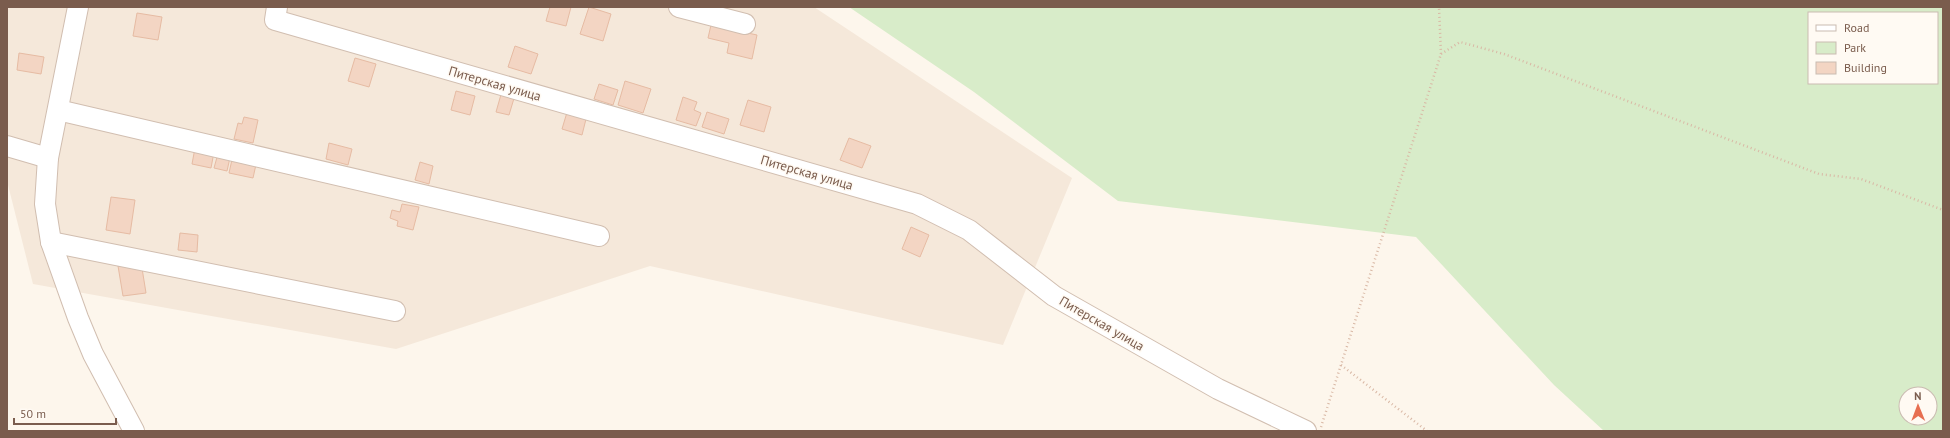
<svg xmlns="http://www.w3.org/2000/svg" width="1950" height="438" font-family="'PT Sans',sans-serif">
<style>
.residential{fill:#f5e8da}
.green{fill:#d8ecc9;fill-rule:evenodd}
.building{fill:#f3d5c3;stroke:#e6bba3}
.lines{fill:none;stroke-linecap:round;stroke-linejoin:round}
.minor-casing{stroke:#d1beb0;stroke-width:22}
.path{stroke:#d9b8a5;stroke-width:2.5;stroke-dasharray:1 3;stroke-linecap:butt}
.minor{stroke:#fff;stroke-width:20}
.labels{text-anchor:middle;stroke-width:3;stroke-linejoin:round;paint-order:stroke}
.street-label{font-size:13px;fill:#7a5c4d;stroke:#fffaf3}
</style>
<rect width="100%" height="100%" fill="#fdf6ec"/>
<path class="residential" d="M7,7H814L1072,178L1003,345L650,266L396,349L33,284L7,181Z"/>
<path class="green" d="M849,7H1943V431H1604L1554,385L1416,237L1118,201L974,92ZM1809,13H1937V83H1809ZM1906,394H1930V418H1906Z"/>
<g class="building">
<path d="M550,7H571L566,26L546,21Z"/>
<path d="M589,7L611,14L603,41L580,34Z"/>
<path d="M137,13L162,17L158,40L133,36Z"/>
<path d="M711,25L757,35L752,59L727,53L729,43L708,38Z"/>
<path d="M515,46L538,54L531,74L508,67Z"/>
<path d="M19,53L44,57L41,74L17,70Z"/>
<path d="M355,58L376,64L369,87L348,81Z"/>
<path d="M625,81L651,89L643,113L618,105Z"/>
<path d="M599,84L618,90L613,105L594,99Z"/>
<path d="M456,91L475,96L470,115L451,110Z"/>
<path d="M502,91L515,95L509,115L496,112Z"/>
<path d="M683,97L697,102L694,110L701,113L696,126L676,120Z"/>
<path d="M748,100L771,107L764,132L740,125Z"/>
<path d="M568,109L587,115L582,135L562,129Z"/>
<path d="M707,112L729,119L724,134L702,127Z"/>
<path d="M244,117L258,120L253,143L234,139L238,123L242,124Z"/>
<path d="M849,138L871,146L862,168L840,160Z"/>
<path d="M329,143L352,149L348,165L326,159Z"/>
<path d="M195,148L214,152L211,168L192,164Z"/>
<path d="M219,150L231,153L227,171L214,168Z"/>
<path d="M233,155L257,160L253,178L229,173Z"/>
<path d="M420,162L433,166L429,184L415,180Z"/>
<path d="M111,197L135,200L130,234L106,230Z"/>
<path d="M402,204L419,207L413,230L397,226L398,221L390,218L392,210L400,212Z"/>
<path d="M911,227L929,235L920,257L902,249Z"/>
<path d="M180,233L198,235L197,252L178,250Z"/>
<path d="M141,262L146,293L123,296L118,266Z"/>
</g>
<g class="lines">
<g class="minor-casing">
<g id="minor">
<path d="M78,7L48,158L45,204L51,242L78,318L93,354L134,431"/>
<path d="M277,7L275,20L917,204L969,230L1054,296L1218,389L1306,431"/>
<path d="M679,7L745,24"/>
<path d="M58,110L599,236"/>
<path d="M7,146L48,158"/>
<path d="M51,242L395,311"/>
</g>
</g>
<g class="path">
<path d="M1441,54L1460,42L1504,54L1819,174L1861,179L1943,210"/>
<path d="M1341,365L1427,431"/>
<path d="M1321,427L1441,54L1439,7"/>
</g>
<use href="#minor" class="minor"/>
</g>
<g class="labels">
<g class="street-label">
<text transform="translate(495 83) rotate(16)" y="5">Питерская улица</text>
<text transform="translate(807 172) rotate(16)" y="5">Питерская улица</text>
<text transform="translate(1102 323) rotate(30)" y="5">Питерская улица</text>
</g>
</g>
<rect width="1950" height="438" fill="none" stroke="#7a5c4d" stroke-width="16"/>
<rect x="1808" y="12" width="130" height="72" fill="#fffaf3" stroke="#cabbb1"/>
<rect x="1816" y="25" width="20" height="6" fill="#ffffff" stroke="#cabbb1"/>
<text x="1844" y="32" font-size="12" fill="#7a5c4d">Road</text>
<rect x="1816" y="42" width="20" height="12" fill="#d8ecc9" stroke="#cabbb1"/>
<text x="1844" y="52" font-size="12" fill="#7a5c4d">Park</text>
<rect x="1816" y="62" width="20" height="12" fill="#f3d5c3" stroke="#cabbb1"/>
<text x="1844" y="72" font-size="12" fill="#7a5c4d">Building</text>
<g transform="translate(1918 406) rotate(359)"><circle r="19" fill="#fffaf3" stroke="#cabbb1"/>
<path d="M0-3L7 15L0 10L-7 15Z" fill="#e76f51"/>
<text y="-6" font-size="11" font-weight="bold" text-anchor="middle" fill="#7a5c4d">N</text>
</g>
<path d="M14 418v6h102v-6" fill="none" stroke="#7a5c4d" stroke-width="2"/>
<text x="20" y="418" font-size="12" fill="#7a5c4d" stroke="#fffaf3" stroke-width="3" paint-order="stroke">50 m</text>
</svg>
